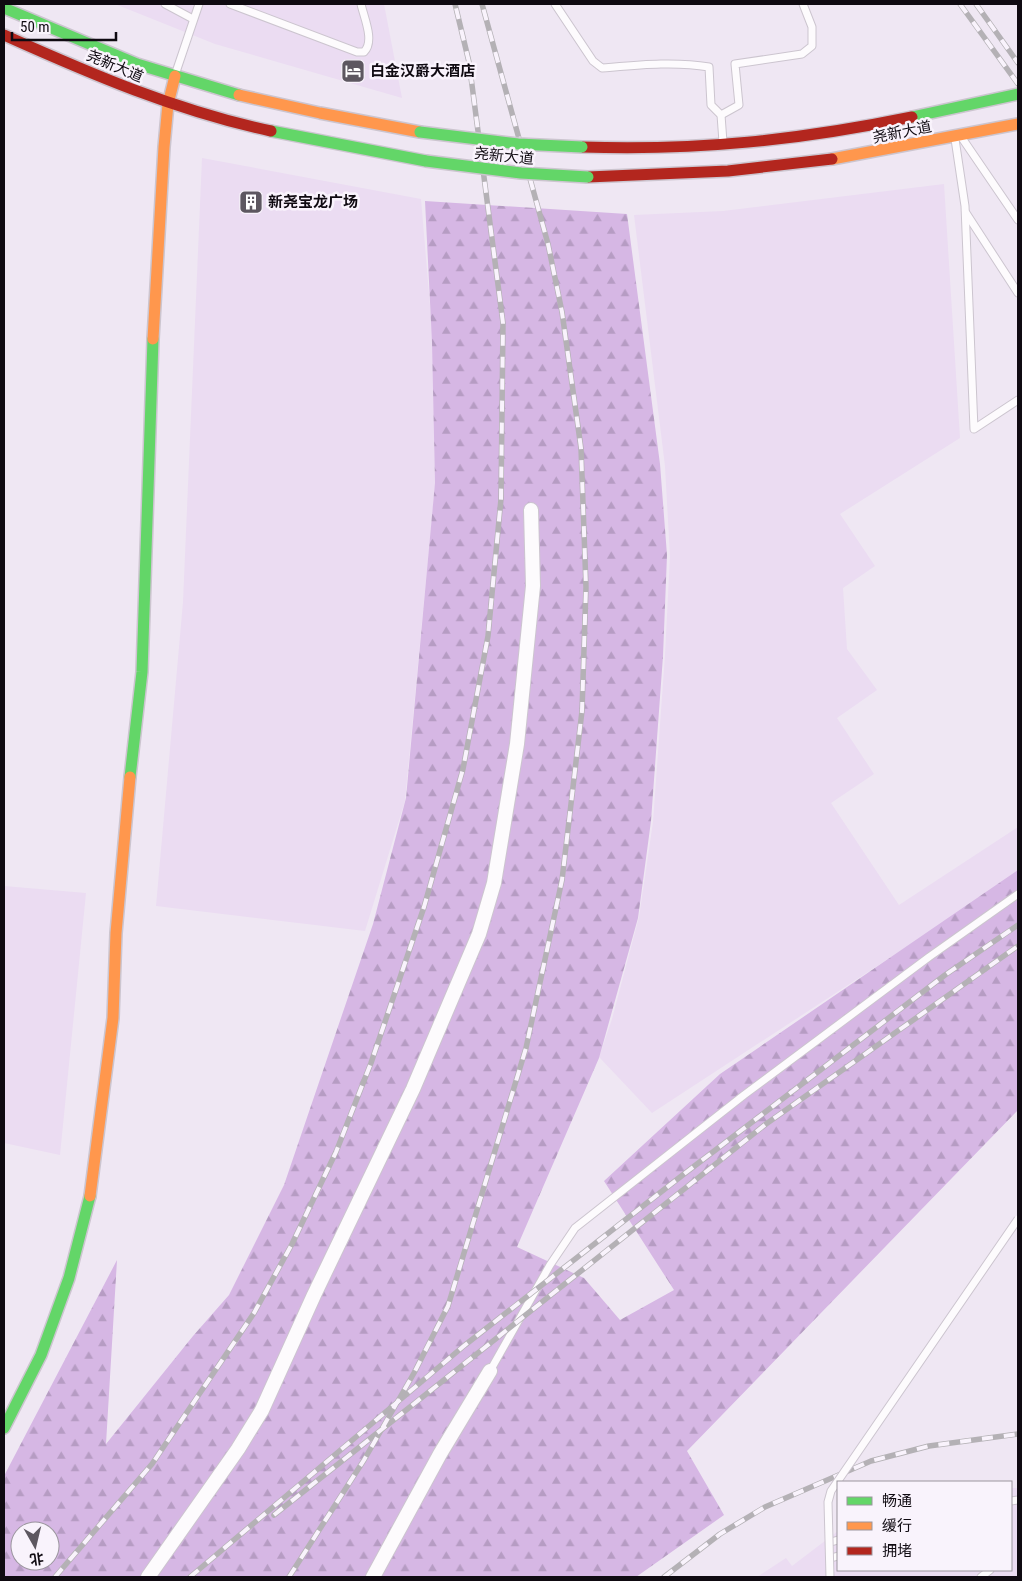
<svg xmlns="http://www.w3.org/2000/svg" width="1022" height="1581" font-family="'Roboto Condensed','Noto Sans SC',sans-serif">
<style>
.built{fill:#ebdcf2}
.forest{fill:url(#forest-firs);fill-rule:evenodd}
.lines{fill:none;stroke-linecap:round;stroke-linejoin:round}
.lane-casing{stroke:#ccc5cf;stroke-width:9}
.street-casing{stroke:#ccc5cf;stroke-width:16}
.fast-casing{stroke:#ccc5cf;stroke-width:14}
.slow-casing{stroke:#ccc5cf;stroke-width:14}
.jam-casing{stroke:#ccc5cf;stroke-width:14}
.lane{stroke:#fdfbfd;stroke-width:7}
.street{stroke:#fdfbfd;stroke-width:14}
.fast{stroke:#63d668;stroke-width:11}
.slow{stroke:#ff974d;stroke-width:11}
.jam{stroke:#b3261e;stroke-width:11}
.rail-casing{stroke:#b4b1b5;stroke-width:5.5}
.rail{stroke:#f9f3fc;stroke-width:4;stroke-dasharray:11;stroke-linecap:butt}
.lane-bridge-casing{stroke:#ccc5cf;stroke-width:9;stroke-linecap:butt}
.fast-bridge-casing{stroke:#ccc5cf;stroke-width:14;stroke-linecap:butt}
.lane-bridge{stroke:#fdfbfd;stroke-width:7}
.fast-bridge{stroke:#63d668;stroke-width:11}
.labels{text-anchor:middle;stroke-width:5;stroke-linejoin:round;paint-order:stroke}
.street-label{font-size:15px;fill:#0f0a11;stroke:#f9f3fc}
.poi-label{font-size:15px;font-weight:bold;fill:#0f0a11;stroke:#f9f3fc;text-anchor:start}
</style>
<defs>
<pattern id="forest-firs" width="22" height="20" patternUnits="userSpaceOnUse" patternTransform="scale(1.25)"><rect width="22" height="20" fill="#d6b7e4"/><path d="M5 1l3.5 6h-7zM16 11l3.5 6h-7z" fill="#b69cc3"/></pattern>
</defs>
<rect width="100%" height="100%" fill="#efe7f3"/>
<g class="built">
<path d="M115,4H384L402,98L215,44Z"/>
<path d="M202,158L421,199L433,341L435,486L405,801L365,931L156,906L183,602Z"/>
<path d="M944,184L960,438L840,514L875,566L843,588L847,649L877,690L837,718L874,774L831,803L899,905L1018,827V874L652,1113L599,1057L612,1019L639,917L653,822L665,655L670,556L665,466L634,215L723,211Z"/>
<path d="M4,886L86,893L60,1155L4,1143Z"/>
<path d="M1011,1488H1018V1577H757L786,1558L792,1566L838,1531V1570H1011Z"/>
</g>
<path class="forest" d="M425,201L627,214L660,464L667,555L663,656L651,821L638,918L599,1058L517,1247L584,1278L620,1320L674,1290L604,1181L720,1074L1018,870V1110L687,1451L724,1515L636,1577H4V1476L117,1260L106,1444L193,1336L229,1295L284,1185L373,924L406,798L435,483L432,342ZM20,1531H50V1561H20Z"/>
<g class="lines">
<g class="lane-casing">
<g id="lane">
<path d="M165,4L193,19"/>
<path d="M230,4L357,52H364C375,41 364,18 361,4"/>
<path d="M555,4L593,61L602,68C638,65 674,61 709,67L711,105L721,115L723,142"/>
<path d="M175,75L199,4"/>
<path d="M721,115L739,105L735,64L802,54L812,46V27L803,4"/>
<path d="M962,138L1018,220"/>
<path d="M955,139L965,206L974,429L1018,400"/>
<path d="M966,213L1018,293"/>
<path d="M490,1371L550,1265L575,1228L744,1095L929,957L1018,894"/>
<path d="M1011,1501L1018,1500"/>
<path d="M831,1542L838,1540"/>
<path d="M831,1558L838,1556"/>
<path d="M981,1577L990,1570"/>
</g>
</g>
<g class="street-casing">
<g id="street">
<path d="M148,1577L238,1449L262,1410L314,1295L413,1089L479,934L494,883L517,744L533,586L531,510"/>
<path d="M373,1577L440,1454L490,1371"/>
</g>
</g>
<g class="fast-casing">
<g id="fast">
<path d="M4,8L137,64L239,95"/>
<path d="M912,117L1018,94"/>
<path d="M271,131L426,161"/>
<path d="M130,777L142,672L153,339"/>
<path d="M4,1428L41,1355L69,1278L90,1196"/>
</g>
</g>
<g class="slow-casing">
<g id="slow">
<path d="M239,95L320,113L420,132"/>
<path d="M832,159L1018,124"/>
<path d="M153,339L164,147L168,104L175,76"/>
<path d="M90,1196L113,1018L116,933L130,777"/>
</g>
</g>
<g class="jam-casing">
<g id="jam">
<path d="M4,35C91,74 177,111 271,131"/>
<path d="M582,147C696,151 800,140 912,117"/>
<path d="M588,177L728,171L832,159"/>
</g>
</g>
<use href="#lane" class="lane"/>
<use href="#street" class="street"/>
<use href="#fast" class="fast"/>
<use href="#slow" class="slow"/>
<use href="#jam" class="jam"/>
<g class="rail-casing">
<g id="rail">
<path d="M960,4L1018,84"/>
<path d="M976,4L1018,63"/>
<path d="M274,1515L766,1124L1018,946"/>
<path d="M55,1577L152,1464L254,1313L292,1244L336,1152L371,1063L424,907L463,769L488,636L501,499L503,323L469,62L455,4"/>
<path d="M190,1577L465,1345L684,1174L945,975L1018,925"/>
<path d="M289,1577L364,1460L414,1373L448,1306L526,1048L562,880L582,711L586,587L581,448L562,312L548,244L482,4"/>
<path d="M664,1577L720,1534L765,1507L871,1461L929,1446L1018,1434"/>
</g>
</g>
<use href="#rail" class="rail"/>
<g class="lane-bridge-casing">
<path id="lane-bridge" d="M830,1577L828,1502L831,1491L1018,1219"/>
</g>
<g class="fast-bridge-casing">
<g id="fast-bridge">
<path d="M420,132L518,144L582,147"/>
<path d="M426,161L521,173L588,177"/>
</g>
</g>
<use href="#lane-bridge" class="lane-bridge"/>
<use href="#fast-bridge" class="fast-bridge"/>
</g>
<defs>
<g id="hotel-square" transform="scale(1.25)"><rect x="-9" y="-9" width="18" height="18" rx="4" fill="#5d5760" stroke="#f9f3fc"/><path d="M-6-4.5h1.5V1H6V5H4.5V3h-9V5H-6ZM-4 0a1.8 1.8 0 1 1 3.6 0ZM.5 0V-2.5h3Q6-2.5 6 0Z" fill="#fff"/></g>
<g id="building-square" transform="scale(1.25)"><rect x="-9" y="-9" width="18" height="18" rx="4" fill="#5d5760" stroke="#f9f3fc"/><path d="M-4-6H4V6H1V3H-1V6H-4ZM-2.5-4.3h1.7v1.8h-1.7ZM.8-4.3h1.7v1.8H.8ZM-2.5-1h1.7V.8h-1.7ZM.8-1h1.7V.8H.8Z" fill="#fff"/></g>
</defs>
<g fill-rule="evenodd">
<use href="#hotel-square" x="353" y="71"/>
<use href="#building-square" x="251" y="202"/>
</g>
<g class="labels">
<g class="street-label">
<text transform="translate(115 66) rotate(23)" y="5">尧新大道</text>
<text transform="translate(902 132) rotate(-11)" y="5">尧新大道</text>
<text transform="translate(504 156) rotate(6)" y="5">尧新大道</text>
</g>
<g class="poi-label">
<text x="370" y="76">白金汉爵大酒店</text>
<text x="268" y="207">新尧宝龙广场</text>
</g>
</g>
<rect width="1022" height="1581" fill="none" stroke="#0f0a11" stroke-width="10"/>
<rect x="837" y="1481" width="175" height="90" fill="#f9f3fc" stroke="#9b969e"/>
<rect x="847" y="1497" width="25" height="8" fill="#63d668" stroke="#9b969e"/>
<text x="882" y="1506" font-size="15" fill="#0f0a11">畅通</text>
<rect x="847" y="1522" width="25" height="8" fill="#ff974d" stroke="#9b969e"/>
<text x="882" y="1531" font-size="15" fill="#0f0a11">缓行</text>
<rect x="847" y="1547" width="25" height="8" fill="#b3261e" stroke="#9b969e"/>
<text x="882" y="1556" font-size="15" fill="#0f0a11">拥堵</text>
<g transform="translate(35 1546) rotate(172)"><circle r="24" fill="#f9f3fc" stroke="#9b969e"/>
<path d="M0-4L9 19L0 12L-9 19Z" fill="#5d5760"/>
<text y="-8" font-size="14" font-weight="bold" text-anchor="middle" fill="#0f0a11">北</text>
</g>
<path d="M12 32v8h104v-8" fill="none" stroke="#0f0a11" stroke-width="2.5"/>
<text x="20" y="32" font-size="15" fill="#0f0a11" stroke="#f9f3fc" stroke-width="4" paint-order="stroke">50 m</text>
</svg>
